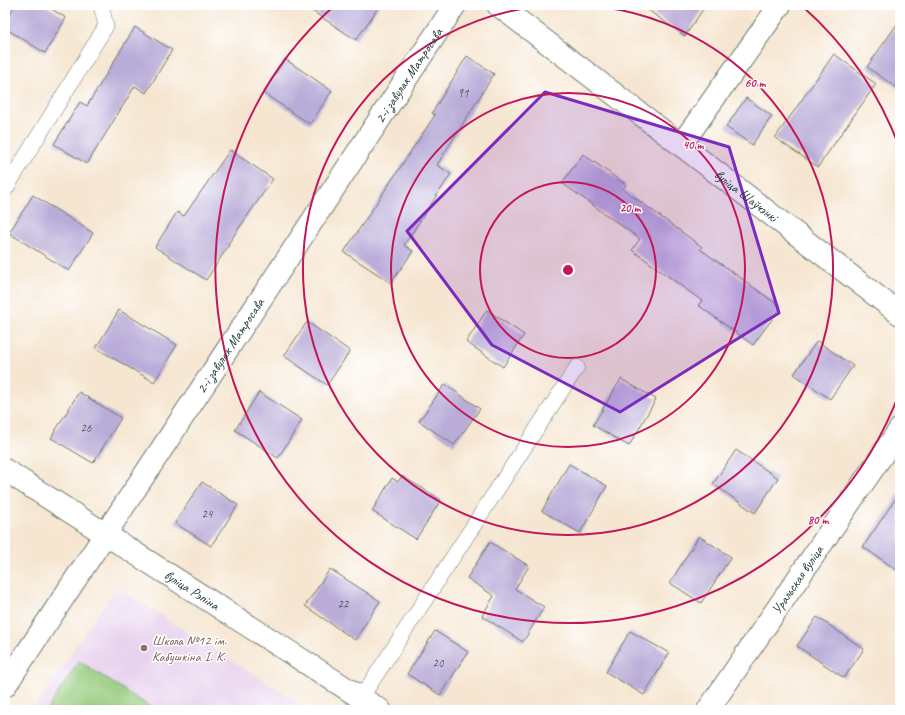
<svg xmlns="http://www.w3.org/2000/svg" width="905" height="715" font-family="Caveat,sans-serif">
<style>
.built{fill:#e8d2ee}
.green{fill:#95ca7c;stroke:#5a8458}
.building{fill:#b9acd8}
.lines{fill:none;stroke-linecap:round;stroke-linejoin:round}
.service-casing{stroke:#6a786b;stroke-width:16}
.minor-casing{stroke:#6a786b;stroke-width:24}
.tertiary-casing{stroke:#6a786b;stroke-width:24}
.service{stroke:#fff;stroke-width:15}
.minor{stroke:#fff;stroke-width:22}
.tertiary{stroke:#fff;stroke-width:22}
.marked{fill:#7b2cbf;fill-opacity:0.2;stroke:#7b2cbf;stroke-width:3;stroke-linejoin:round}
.ring{fill:none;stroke:#c2185b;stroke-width:2}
.education-dot{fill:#8d6e63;stroke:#fff;stroke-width:1.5}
.labels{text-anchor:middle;stroke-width:3;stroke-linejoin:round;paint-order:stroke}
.number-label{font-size:12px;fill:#46595d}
.street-label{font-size:14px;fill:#1f3d34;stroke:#fff}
.education-label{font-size:14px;fill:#785e54;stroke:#fff;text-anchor:start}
.centre{fill:#c2185b;stroke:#fff;stroke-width:2}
.ring-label{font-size:12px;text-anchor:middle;font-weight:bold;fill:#c2185b;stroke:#fff;stroke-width:3;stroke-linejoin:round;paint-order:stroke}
</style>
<rect width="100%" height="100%" fill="#fff"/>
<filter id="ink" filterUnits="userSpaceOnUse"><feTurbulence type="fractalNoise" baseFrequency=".025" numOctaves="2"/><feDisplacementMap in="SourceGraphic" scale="8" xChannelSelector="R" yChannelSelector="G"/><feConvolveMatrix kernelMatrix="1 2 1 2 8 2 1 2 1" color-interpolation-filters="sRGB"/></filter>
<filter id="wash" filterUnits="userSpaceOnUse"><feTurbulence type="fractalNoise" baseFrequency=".012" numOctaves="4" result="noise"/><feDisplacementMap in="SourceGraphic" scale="16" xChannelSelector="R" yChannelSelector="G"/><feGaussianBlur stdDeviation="0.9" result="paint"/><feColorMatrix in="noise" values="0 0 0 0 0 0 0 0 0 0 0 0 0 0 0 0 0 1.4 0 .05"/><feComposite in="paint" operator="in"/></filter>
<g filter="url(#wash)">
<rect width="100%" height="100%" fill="#f6e6d1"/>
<path class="built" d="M116,587L310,710H33Z"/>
<path class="green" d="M79,661L155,710H47Z"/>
<g id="blocks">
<g class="building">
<path d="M15,5H45L66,18L45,53L5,28V22Z"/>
<path d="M303,5H380L356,40Z"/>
<path d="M641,5H706L685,36Z"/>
<path d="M900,20V90L867,67Z"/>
<path d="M135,27L172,50L146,93L135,86L87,164L54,144L80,102L87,106Z"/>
<path d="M834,54L876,84L818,167L775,138Z"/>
<path d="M467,56L494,74L437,165L451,174L404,245L413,251L391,283L344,252L435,115L432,113Z"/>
<path d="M285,59L332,91L310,124L263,93Z"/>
<path d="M746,98L772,116L752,145L726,127Z"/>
<path d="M230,150L273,179L228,244L229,245L206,280L155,247L177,212L184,216Z"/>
<path d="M583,154L626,185L623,189L702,247L700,249L781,307L753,345L698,305L702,301L632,250L640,239L562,183Z"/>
<path d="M33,195L93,233L69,271L9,233Z"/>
<path d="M119,310L177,345L154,382L96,348Z"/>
<path d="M487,310L524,335L503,367L466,342Z"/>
<path d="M307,322L350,351L327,385L284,356Z"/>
<path d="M817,341L853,366L830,399L794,374Z"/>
<path d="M621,379L656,399L629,446L593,425Z"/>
<path d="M445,384L480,409L454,445L419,421Z"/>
<path d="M79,392L121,418L93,463L51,438Z"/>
<path d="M259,392L302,420L278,458L235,430Z"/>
<path d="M736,450L778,478L755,513L713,484Z"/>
<path d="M569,464L607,486L580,533L542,511Z"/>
<path d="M402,476L441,500L416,539L372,511L392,478L398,482Z"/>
<path d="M202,482L238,505L211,546L175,523Z"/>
<path d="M900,492V572L863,547Z"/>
<path d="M699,536L731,557L701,603L670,583Z"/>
<path d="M490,542L529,566L515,589L544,607L523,642L482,616L494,596L467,578Z"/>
<path d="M330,569L380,601L355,640L305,606Z"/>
<path d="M817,617L864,649L844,678L797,646Z"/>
<path d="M435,631L468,652L440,695L407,674Z"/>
<path d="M630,631L669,653L644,695L606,672Z"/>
</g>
</g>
</g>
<g filter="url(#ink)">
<use href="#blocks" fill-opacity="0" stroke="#6a786b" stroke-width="1"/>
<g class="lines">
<g class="service-casing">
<g id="service">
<path d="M5,190L106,26L101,5"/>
<path d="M361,698L577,367"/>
</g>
</g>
<g class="minor-casing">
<g id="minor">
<path id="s1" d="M498,5L681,145L900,314"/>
<path d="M681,145L780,5"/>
<path id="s2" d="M5,686L455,5"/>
<path id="s3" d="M708,710L900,429"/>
</g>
</g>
<g class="tertiary-casing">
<g id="tertiary">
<path id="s4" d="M5,470L380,710"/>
</g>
</g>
<use href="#service" class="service"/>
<use href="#minor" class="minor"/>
<use href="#tertiary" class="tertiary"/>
</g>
</g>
<path class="marked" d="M545,92L729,147L779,313L620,412L492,345L407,231Z"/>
<g class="ring">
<circle cx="568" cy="270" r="88"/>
<circle cx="568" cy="270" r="177"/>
<path d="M570 5A265 265 0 1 1 566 5"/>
<path d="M900 391A353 353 0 1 1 334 6M802 6A353 353 0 0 1 900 149"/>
</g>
<circle class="education-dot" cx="144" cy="648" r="4"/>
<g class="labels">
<g class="number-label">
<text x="463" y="97">91</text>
<text x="86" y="432">26</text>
<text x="207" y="518">24</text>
<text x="343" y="608">22</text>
<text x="438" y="667">20</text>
</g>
<g class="street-label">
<text dy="5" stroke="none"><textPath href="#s2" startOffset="732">2-і завулак Матросава</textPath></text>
<text dy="5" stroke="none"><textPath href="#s1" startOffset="313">вуліца Шаўчэнкі</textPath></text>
<text dy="5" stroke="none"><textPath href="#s2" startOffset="408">2-і завулак Матросава</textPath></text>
<text dy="5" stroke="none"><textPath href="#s3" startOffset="158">Уральская вуліца</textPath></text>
<text dy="5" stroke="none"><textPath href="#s4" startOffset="222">вуліца Рэпіна</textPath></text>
</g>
<g class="education-label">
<text x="152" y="645">Школа №12 ім.<tspan x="152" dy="16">Кабушкіна І. К.</tspan></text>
</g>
</g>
<circle cx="568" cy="270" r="6" class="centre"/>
<g class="ring-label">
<text x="755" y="87">60 m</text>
<text x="693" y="149">40 m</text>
<text x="630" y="212">20 m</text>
<text x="818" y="524">80 m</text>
</g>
<rect width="905" height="715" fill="none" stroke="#fff" stroke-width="20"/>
</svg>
